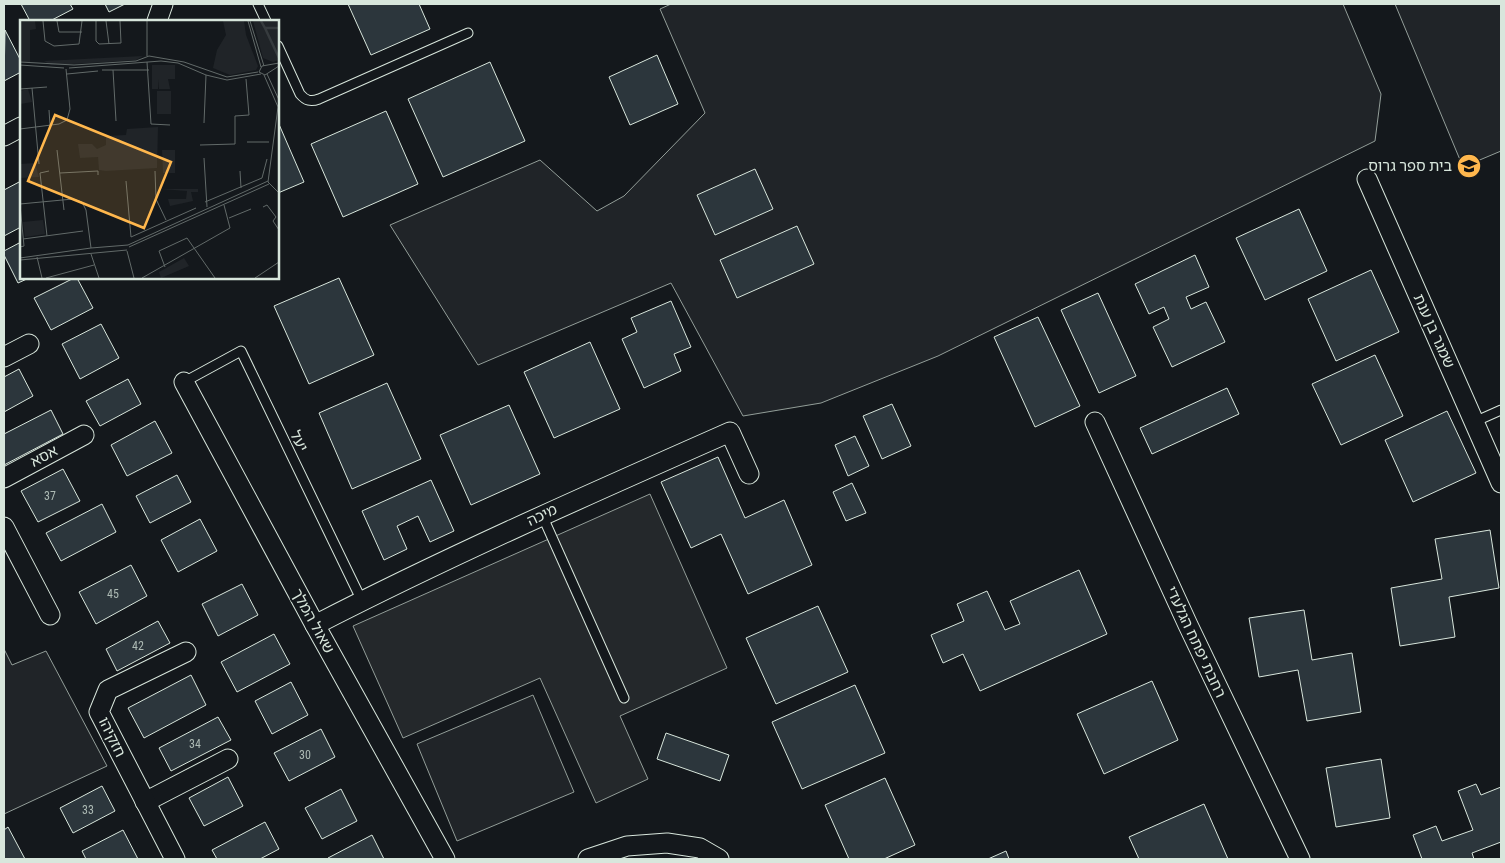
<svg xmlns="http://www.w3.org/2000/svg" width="1505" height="863" font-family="'Roboto Condensed','Noto Sans Hebrew',sans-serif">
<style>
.green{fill:#202428;stroke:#939e99}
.parking{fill:#24282b;stroke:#939e99}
.building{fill:#2c363c;stroke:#d8e6dc}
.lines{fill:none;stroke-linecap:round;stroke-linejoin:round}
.service-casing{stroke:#d8e6dc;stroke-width:11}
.minor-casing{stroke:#d8e6dc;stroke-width:21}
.service{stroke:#14181c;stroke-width:9}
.minor{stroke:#14181c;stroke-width:19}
.labels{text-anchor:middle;stroke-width:4;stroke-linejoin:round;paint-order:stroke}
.number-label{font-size:12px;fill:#adbab4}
.poi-label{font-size:15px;fill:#d8e6dc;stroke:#14181c;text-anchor:end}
.street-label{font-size:15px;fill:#d8e6dc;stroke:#14181c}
.inset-river{fill:none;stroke:#363b3e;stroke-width:2.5}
.inset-road{fill:none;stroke:#626a69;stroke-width:1}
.view{fill:#ffb74d;fill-opacity:0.15;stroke:#ffb74d;stroke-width:2.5}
.inset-edge{fill:none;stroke:#d8e6dc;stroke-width:2.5}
</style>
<rect width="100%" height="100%" fill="#14181c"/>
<g class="green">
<path d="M671,4H1343L1381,94L1375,141L938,356L821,403L743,416L671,283L478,365L390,225L540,160L597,211L624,196L705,113L660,9Z"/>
<path d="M1395,4H1501V151L1463,167Z"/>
<path d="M4,649L12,665L46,651L107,766L4,814Z"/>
<path d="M533,695L574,792L457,841L417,744Z"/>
</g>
<path class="parking" d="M650,494L727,668L620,716L648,779L596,803L540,678L403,738L353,626Z"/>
<g class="building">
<path d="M21,4H70L73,9L50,21H30Z"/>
<path d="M105,4H125L109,12Z"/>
<path d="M348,4H419L430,29L371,55Z"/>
<path d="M5,30L21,61V72L4,81Z"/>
<path d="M657,55L678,104L630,125L609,77Z"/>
<path d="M490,62L525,141L443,177L408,99Z"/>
<path d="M386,111L418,184L343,217L311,144Z"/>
<path d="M278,122L304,182L278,193Z"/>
<path d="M755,169L773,209L715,235L697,195Z"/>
<path d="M21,181V227L4,236V190Z"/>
<path d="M1299,209L1327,271L1265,300L1236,238Z"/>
<path d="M797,226L814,264L737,298L720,260Z"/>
<path d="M21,242V278H29L18,283L4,255V251Z"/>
<path d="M1195,255L1209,287L1186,297L1191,309L1206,302L1225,342L1172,367L1153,327L1169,319L1164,307L1149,314L1135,284Z"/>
<path d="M1371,270L1399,332L1336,361L1308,299Z"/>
<path d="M74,278H77L93,308L51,330L34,298Z"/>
<path d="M339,278L374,355L309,384L274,306Z"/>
<path d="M1098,293L1136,376L1099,393L1061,310Z"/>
<path d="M671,301L691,347L674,354L681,371L644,388L622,339L637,332L631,318Z"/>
<path d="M1038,317L1080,406L1035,427L994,337Z"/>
<path d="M101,324L119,358L80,379L62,344Z"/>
<path d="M590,342L620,409L554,438L524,372Z"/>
<path d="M1375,355L1403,416L1341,445L1312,384Z"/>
<path d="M19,369L33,396L4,412V377Z"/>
<path d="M128,379L141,404L100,426L86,401Z"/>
<path d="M387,383L421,459L352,489L319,413Z"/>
<path d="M1227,388L1239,414L1152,454L1140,428Z"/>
<path d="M892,404L911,446L882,459L863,416Z"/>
<path d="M509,405L540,474L471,505L440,435Z"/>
<path d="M51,410L63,434L4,465V434Z"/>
<path d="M1447,411L1476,473L1413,502L1385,440Z"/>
<path d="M155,421L172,453L127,476L111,445Z"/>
<path d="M855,436L869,466L848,476L835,445Z"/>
<path d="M718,457L745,518L784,500L812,565L748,594L721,534L691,548L661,482Z"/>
<path d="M63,469L80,501L38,522L21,491Z"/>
<path d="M177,475L191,502L150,523L136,496Z"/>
<path d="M431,480L454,531L430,542L418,516L397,526L407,549L384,560L362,511Z"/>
<path d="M852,483L866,513L846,521L833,492Z"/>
<path d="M102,504L116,532L61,561L46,533Z"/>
<path d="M200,519L217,551L178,572L161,540Z"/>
<path d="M1490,530L1499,588L1449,597L1455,637L1400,646L1391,588L1442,579L1435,539Z"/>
<path d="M131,565L147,596L96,624L79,592Z"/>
<path d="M1079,570L1107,634L980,691L963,654L943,663L931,635L964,621L957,604L987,591L1005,630L1020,624L1010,601Z"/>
<path d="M242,584L258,615L218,636L202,604Z"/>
<path d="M818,606L848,672L776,704L746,638Z"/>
<path d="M1304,610L1312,660L1352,653L1361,712L1307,721L1298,670L1259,677L1249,618Z"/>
<path d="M158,621L170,643L117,671L106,649Z"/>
<path d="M274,634L290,664L237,692L221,662Z"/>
<path d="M191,675L206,705L144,738L128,708Z"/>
<path d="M1152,681L1178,740L1104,774L1077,714Z"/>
<path d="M291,682L308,715L272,734L255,701Z"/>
<path d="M855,685L885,753L802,789L772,722Z"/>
<path d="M218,717L231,740L171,771L159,748Z"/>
<path d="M321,729L335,757L289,781L274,753Z"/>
<path d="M666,733L729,755L720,781L657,759Z"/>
<path d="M1381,759L1390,818L1336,827L1326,768Z"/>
<path d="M228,777L243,806L204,826L189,798Z"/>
<path d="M885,778L915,845L884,859H849L825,805Z"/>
<path d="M1476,784L1481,795L1501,787V842L1472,853L1474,859H1422L1413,835L1436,826L1442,841L1473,830L1458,791Z"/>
<path d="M102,786L115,811L73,833L60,808Z"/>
<path d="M341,789L357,821L322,839L305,808Z"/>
<path d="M1204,804L1228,859H1139L1129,837Z"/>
<path d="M265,822L279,849L260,859H217L212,850Z"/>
<path d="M8,827L25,859H4V830Z"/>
<path d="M123,830L138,859H86L82,851Z"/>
<path d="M372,835L384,859H329L328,858Z"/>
<path d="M1006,851L1009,859H988Z"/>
</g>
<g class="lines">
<g class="service-casing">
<g id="service">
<path d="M258,4L266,21"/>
<path d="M278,46L300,94C306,101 311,102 319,99L468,33"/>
<path d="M184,382L241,351L362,601"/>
<path d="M1474,422L1501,410"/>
<path d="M542,515L624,698"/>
</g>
</g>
<g class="minor-casing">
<g id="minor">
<path d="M157,21L163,4"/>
<path d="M4,136L21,127"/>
<path d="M1367,179L1501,483"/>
<path d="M4,357L29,344"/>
<path d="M184,382L315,625L445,859"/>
<path d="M1095,422L1188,625L1300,859"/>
<path d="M4,478L84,435"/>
<path d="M4,527L50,615"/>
<path d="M315,625C451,555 590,494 730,432L749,474"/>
<path d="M145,802L228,759"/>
<path d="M175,859L99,712L108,690L186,652"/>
<path d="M588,859L627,846L667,843L700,848L719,859"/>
</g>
</g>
<use href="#service" class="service"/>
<use href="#minor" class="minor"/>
</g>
<defs>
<g id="school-disc" transform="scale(1.25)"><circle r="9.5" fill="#ffb74d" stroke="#14181c"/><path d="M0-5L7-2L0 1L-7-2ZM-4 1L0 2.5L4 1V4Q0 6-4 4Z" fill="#111"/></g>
</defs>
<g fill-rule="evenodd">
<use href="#school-disc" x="1469" y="166"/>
</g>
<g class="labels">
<g class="number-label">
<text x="50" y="500">37</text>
<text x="113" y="598">45</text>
<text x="138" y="650">42</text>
<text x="195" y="748">34</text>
<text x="305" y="759">30</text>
<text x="88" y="814">33</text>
</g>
<g class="poi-label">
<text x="1452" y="171">בית ספר גרוס</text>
</g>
<g class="street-label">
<text transform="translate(1434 331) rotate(66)" y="5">שמגר בן ענת</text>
<text transform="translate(299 441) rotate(64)" y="5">יעל</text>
<text transform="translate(44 456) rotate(-28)" y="5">אסא</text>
<text transform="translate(542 515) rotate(-25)" y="5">מיכה</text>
<text transform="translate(313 621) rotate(61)" y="5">שאול המלך</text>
<text transform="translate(1196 642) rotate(65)" y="5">רחבת יפתח הגלעדי</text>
<text transform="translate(112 737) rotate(64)" y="5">חזקיהו</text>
</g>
</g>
<g transform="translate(20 20)">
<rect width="259" height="259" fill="#14181c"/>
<path d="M0,1H15L16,9L10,10V43L0,41ZM203,1H224L226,15L238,46L236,50L210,55L193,48L197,30L206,15ZM233,1H259V40L253,42L243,38ZM123,36L116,40L70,43L31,45L24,41ZM132,45H155V59H148L150,69H139V59L138,69H132ZM8,69L12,82L0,84V71ZM137,71H151V94H137ZM138,107L137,148L86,151L79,150L78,137L60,138L58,124H72L77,129L86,125V116L106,115L107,109ZM142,130H155V153H143ZM15,143L19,157L0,158V144ZM141,169H178V172H171L173,181L150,186L148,179H166L167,171ZM23,200L25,214L5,217L3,202ZM164,238L169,246L141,258L139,252Z" fill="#202428"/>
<path class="inset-river" d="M241,1L245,8H259M245,8L259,38"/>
<path class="inset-road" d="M23,1L25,21L34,26L59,24L62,1M37,1L39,12H62M76,1V21L79,24L101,23L100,1M86,1L89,24M127,1V36M228,1L241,47M230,1L244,46M0,42L54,45L116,41L129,36L164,42L207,57L238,52M127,42L131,104L150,105M259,43L242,46L239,52L245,55L259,46M0,45L44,48M49,48L141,41L158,43L186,55L207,60L241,54M82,50H129M93,50L96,101M47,54L78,51M247,54L259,80M244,55L258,87M12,68L19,144M0,69L27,67M258,87L248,162L259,173M29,90L30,105M184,103L186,55M0,109L39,104L47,100L50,89L46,49M227,122H249M180,125L215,124V96L229,95L226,59M37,130L44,190M184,138L187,187M135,151L136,179L146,200M220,151L221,168M40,153L78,151V155M106,161L111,217L176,188M185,182L242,158L247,139M0,184L53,179L62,182L66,190L71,228M0,185L4,226L0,227M243,187L247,185L256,197L253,201L259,210M209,198L231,189M27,216L20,153L29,151M3,219L63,211M109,227L249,164M71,228L108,225L248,161M107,231L114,258M71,234L79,258M17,237L22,258M0,238L71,228M0,240L107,230M145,247L139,231L167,218L195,258M26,258L74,245M122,258L210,208L204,185M235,258L259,242"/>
<path class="view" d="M35,95L151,142L124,208L8,161Z"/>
<rect width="259" height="259" class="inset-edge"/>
</g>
<rect width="1505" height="863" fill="none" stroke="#d8e6dc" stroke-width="10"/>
</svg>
